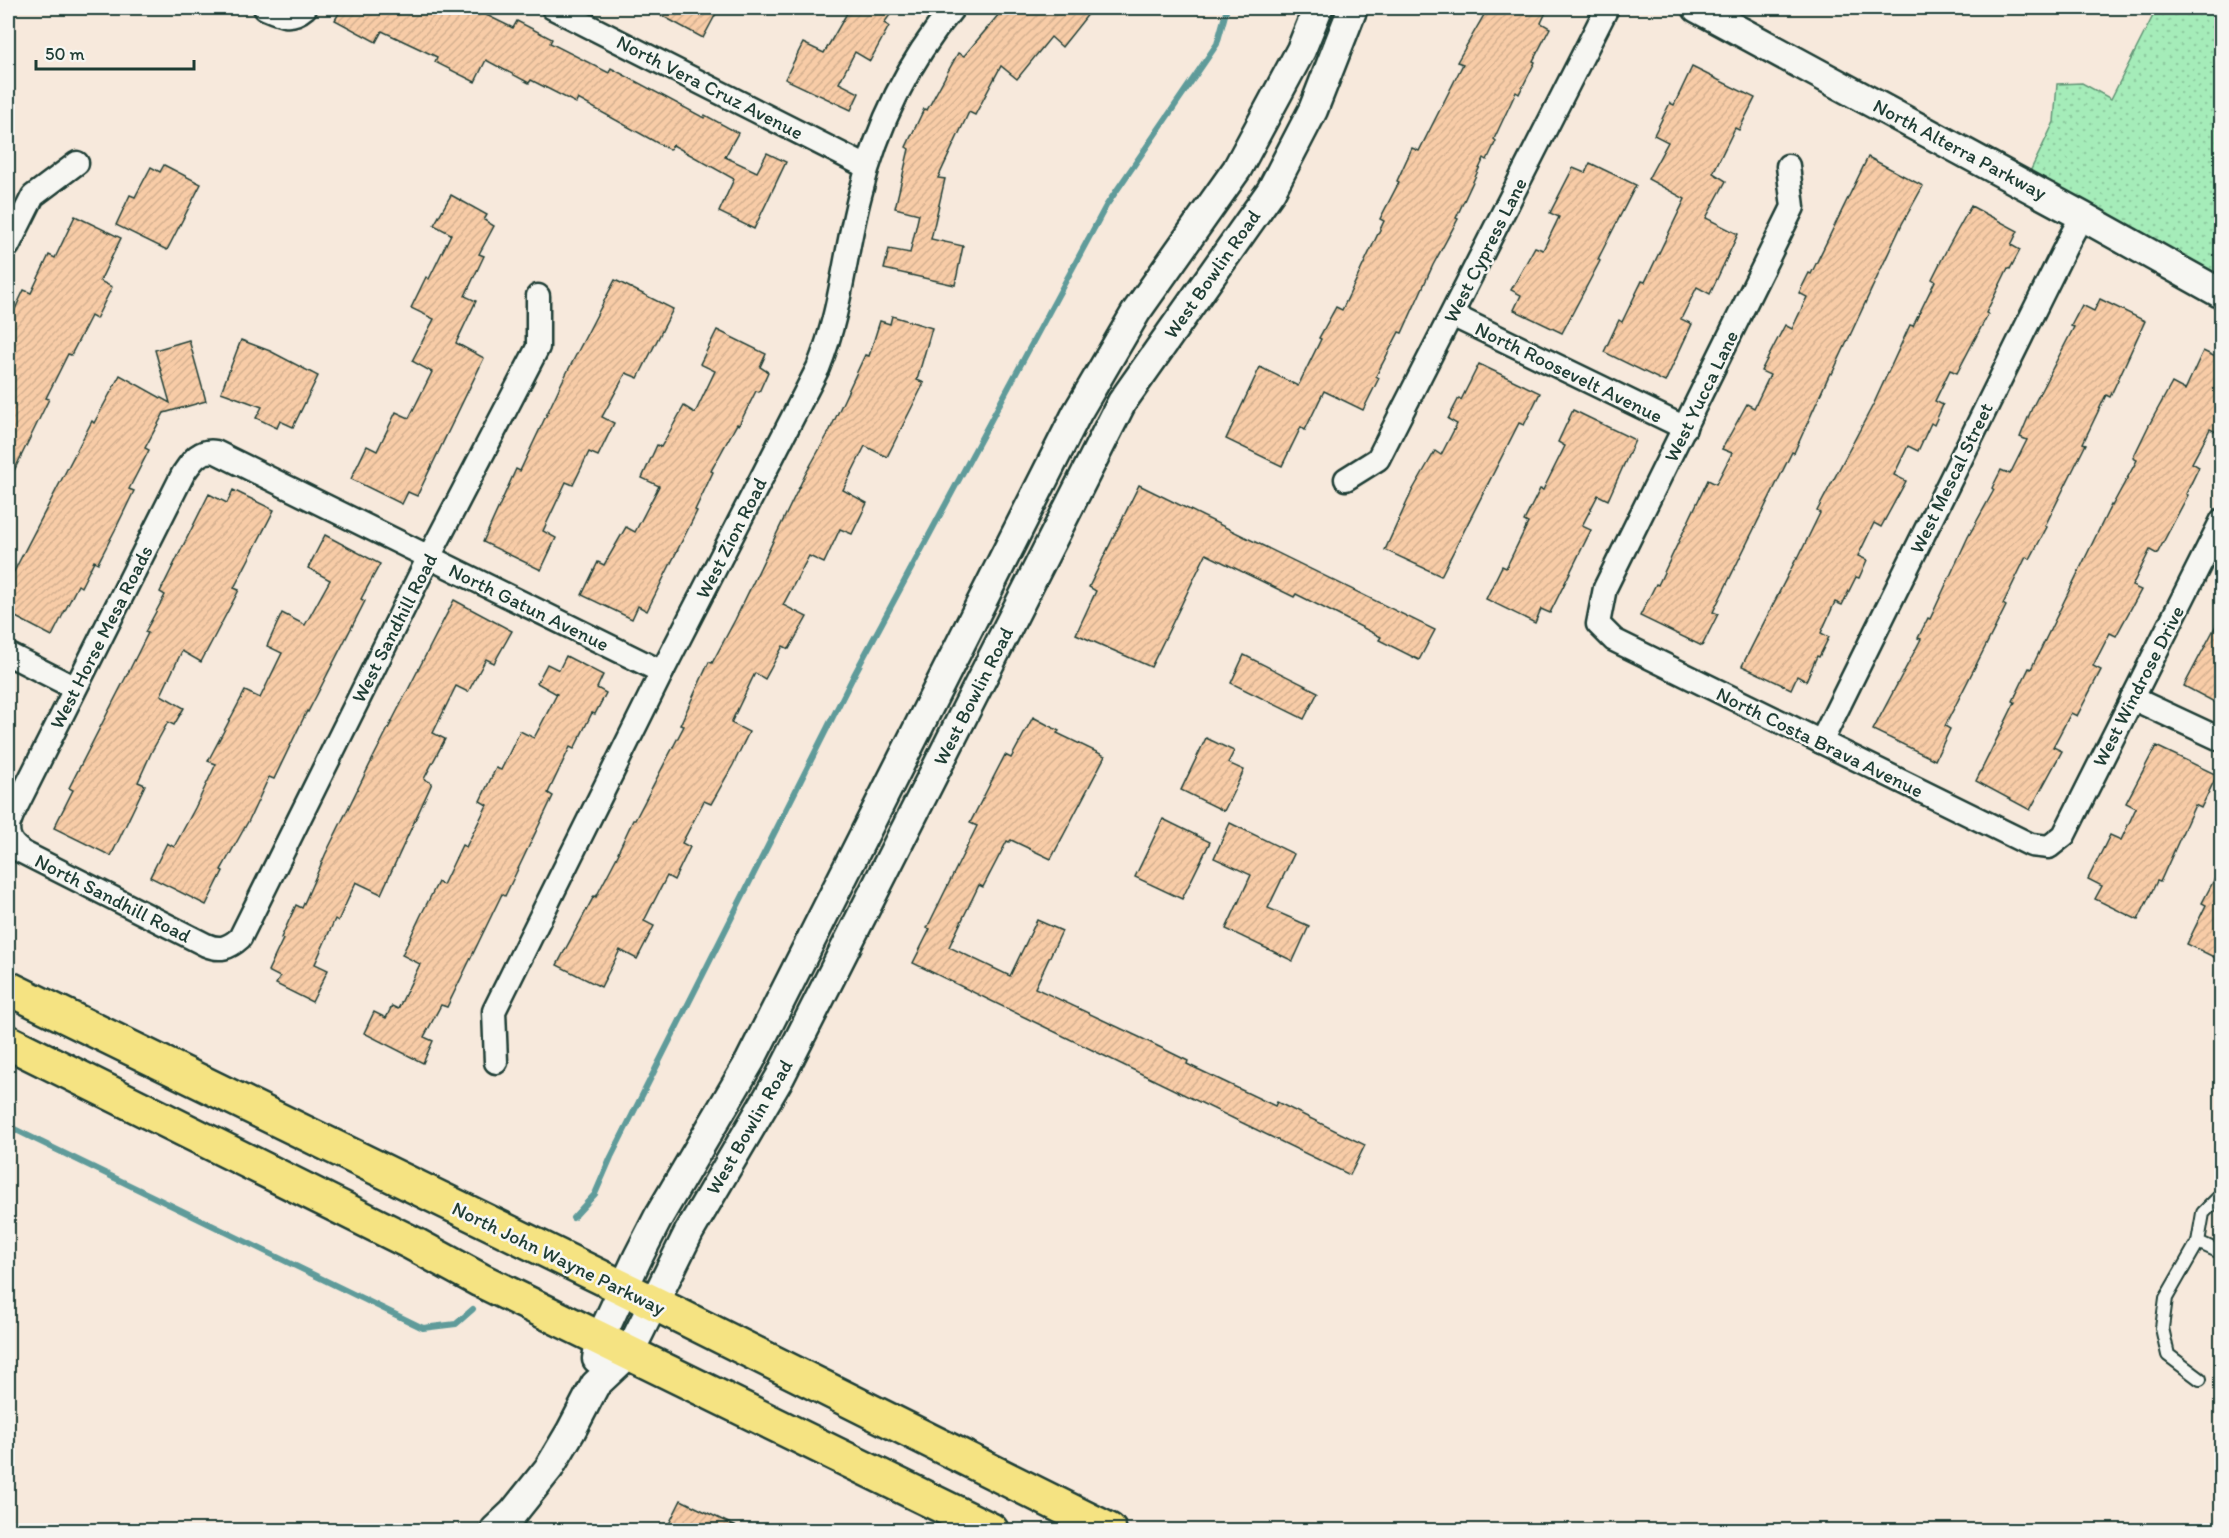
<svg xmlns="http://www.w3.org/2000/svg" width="2229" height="1538" font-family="Itim,sans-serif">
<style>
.grass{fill:url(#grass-dots);stroke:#629476;stroke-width:1.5}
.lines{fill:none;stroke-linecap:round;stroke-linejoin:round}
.stream{stroke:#5e9b9a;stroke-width:6}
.building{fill:url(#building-hatch);stroke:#1f3d34;stroke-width:1.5}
.service-casing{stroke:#1f3d34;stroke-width:16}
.minor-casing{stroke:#1f3d34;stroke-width:27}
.tertiary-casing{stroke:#1f3d34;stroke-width:33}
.trunk-casing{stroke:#1f3d34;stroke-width:38}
.service{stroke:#f6f6f2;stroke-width:12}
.minor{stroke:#f6f6f2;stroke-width:22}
.tertiary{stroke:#f6f6f2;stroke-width:28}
.trunk{stroke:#f5e382;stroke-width:33}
.labels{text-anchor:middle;stroke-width:5;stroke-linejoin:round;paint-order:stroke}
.street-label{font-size:20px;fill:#1f3d34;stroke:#f6f6f2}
</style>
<defs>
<pattern id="grass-dots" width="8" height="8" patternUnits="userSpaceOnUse" patternTransform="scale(1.5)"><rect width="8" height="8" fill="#a5ecb9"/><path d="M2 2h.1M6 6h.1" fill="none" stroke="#8ecba0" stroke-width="1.8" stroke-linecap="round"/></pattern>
<pattern id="building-hatch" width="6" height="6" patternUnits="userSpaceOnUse" patternTransform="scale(1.5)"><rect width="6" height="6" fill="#f8cca7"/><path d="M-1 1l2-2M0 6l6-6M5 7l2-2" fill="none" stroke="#d4b090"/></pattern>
</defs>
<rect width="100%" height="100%" fill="#f7e9dc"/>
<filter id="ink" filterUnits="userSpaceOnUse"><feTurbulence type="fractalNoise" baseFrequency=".0167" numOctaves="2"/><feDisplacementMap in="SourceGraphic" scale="12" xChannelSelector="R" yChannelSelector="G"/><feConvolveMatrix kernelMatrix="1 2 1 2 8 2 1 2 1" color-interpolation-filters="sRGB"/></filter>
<g filter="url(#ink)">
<path class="grass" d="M2157,8H2221V294L2024,184L2054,122L2057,84L2082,83L2111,99Z"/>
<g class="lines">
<g class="stream">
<path d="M8,1126L423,1328L456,1324L473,1309"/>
<path d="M573,1218L595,1194L611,1157L854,675L1106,206L1217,44L1227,8"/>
</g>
</g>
<g class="building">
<path d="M342,8H472L513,28L517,21L552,39L550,43L609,73L611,68L704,118L705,115L738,133L725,157L757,172L767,153L786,162L754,229L719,212L734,179L673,145L670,150L578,99L576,103L531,80L529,83L486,60L475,82L435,62L437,57L382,31L376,42L335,20Z"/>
<path d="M648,8H719L703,38Z"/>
<path d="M850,8H895L884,23L889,26L870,61L855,52L839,83L859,93L851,110L785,79L803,43L824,53Z"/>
<path d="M1004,8H1093L1062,47L1051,37L1017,79L1001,66L975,115L969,112L938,178L945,179L931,239L963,246L955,285L884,269L889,249L910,253L919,214L895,208L909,149L906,147L924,109L927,110L958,53L964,56Z"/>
<path d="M1488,8H1548L1541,23L1550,28L1533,61L1535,62L1519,94L1516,92L1494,139L1496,141L1487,160L1484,158L1456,218L1458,219L1433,265L1402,333L1399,332L1376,376L1379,378L1363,410L1324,391L1305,430L1301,427L1282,466L1226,439L1260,367L1298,386L1321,339L1319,338L1336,307L1342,310L1384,221L1380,219L1399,182L1397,181L1412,148L1419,151L1463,64L1457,62Z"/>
<path d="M1692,67L1755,98L1739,130L1735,128L1713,173L1726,181L1706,218L1738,234L1710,294L1697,287L1681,319L1692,324L1665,382L1604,352L1619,320L1622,322L1642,281L1645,282L1685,199L1648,179L1668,142L1654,135L1670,103L1674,105Z"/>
<path d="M1868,157L1923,186L1902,224L1832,374L1830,373L1794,453L1792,452L1713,612L1718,614L1702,646L1640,616L1656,584L1658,585L1708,480L1716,484L1732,453L1722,449L1747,404L1754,408L1770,375L1761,371L1785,325L1792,329L1807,297L1799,293L1809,273L1811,274Z"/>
<path d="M1590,163L1636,185L1598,259L1600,261L1562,333L1514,310L1521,295L1511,290L1535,247L1543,250L1559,217L1550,213L1573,168L1585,173Z"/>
<path d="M164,165L201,184L167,250L116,225L130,195L135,197L151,167L160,172Z"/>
<path d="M451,195L487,215L484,220L494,226L479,254L484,256L465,296L476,301L456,343L484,358L417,496L408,492L402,504L351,479L367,446L377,451L396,412L409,418L432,372L412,361L434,319L411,308L426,277L429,279L451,234L434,225Z"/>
<path d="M1971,206L2018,231L2011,245L2020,250L2010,269L2008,268L1986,313L1988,314L1957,373L1950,370L1935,401L1943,405L1934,425L1931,423L1918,451L1908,446L1894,475L1906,481L1881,527L1874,523L1858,556L1867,560L1859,578L1856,577L1842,605L1835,602L1821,633L1829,637L1819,657L1817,656L1806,681L1797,676L1791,689L1742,666L1797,557L1798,558L1820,513L1817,511L1874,403L1910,325L1913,326L1935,281L1932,279L1948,247Z"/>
<path d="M75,216L121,238L100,281L112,287L96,319L91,316L71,355L68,354L46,398L49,399L8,483V324L24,290L31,293L49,255L55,258Z"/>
<path d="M615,280L673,309L638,378L626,373L602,417L614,423L598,456L589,452L573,485L566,482L543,531L556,538L541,570L483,542L516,469L520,471L562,382Z"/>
<path d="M2100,299L2145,321L2110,397L2106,395L2083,443L2086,444L2045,526L2047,527L2030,559L2026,557L2003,604L2006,606L1945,726L1950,729L1935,760L1873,730L1921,639L1918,638L1928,618L1930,619L1968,537L1994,490L1992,488L2001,470L2010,474L2027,440L2020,437L2032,408L2074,327L2071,326L2082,305L2094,311Z"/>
<path d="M892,316L932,328L917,380L924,383L887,457L865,446L843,490L867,503L852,534L840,529L824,563L809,556L783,605L807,617L789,649L783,646L765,679L755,673L731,723L749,732L733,765L711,804L704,801L682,843L690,847L674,880L667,876L644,921L654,926L637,959L620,950L601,987L557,965L594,896L596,897L619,853L618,852L633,820H635L684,726L680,725L709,662L712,663L735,620L805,475L829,432L865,355L869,356L880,321L890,324Z"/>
<path d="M717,330L766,354L760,367L768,372L759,392L756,391L739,425L737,424L711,471L713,472L695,510L697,511L647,611L638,606L632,619L582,595L598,562L604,565L626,527L635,532L659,486L642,478L657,445L661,447L684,406L695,413L715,371L700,364Z"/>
<path d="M189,340L206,401L164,413L145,448L149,450L129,489L134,491L115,530L98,563L94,561L81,587L78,585L52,636L8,613V583L92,421L94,423L120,375L170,403L155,350Z"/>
<path d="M241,340L270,351L318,376L293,427L280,421L277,428L256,418L262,407L221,392Z"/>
<path d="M2203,351L2222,360V435L2210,429L2192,463L2199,467L2186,494L2188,495L2157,554L2150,550L2132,586L2141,590L2116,636L2110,633L2093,666L2101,670L2077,716L2071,713L2053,747L2062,751L2030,810L1976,781L2015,702L2013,701L2029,668L2031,669L2111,505L2112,506L2137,460L2133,458L2149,425L2172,383L2185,390Z"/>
<path d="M1479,364L1540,393L1524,425L1519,423L1441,576L1385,550L1412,491L1435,451L1441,455L1457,424L1448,419L1459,398L1461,400Z"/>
<path d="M1573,410L1635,440L1608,500L1598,495L1582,526L1591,530L1550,613L1541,609L1535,623L1486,599L1502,566L1506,568L1528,523L1524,521L1540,489L1543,490L1565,446L1558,442Z"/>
<path d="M1139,485L1435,630L1419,660L1379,640L1381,637L1334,613L1296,594L1294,597L1206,554L1151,667L1076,634L1096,591L1089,587Z"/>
<path d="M233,490L274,510L234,588L239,590L201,662L182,651L161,695L184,708L174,725L168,722L152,751L138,782L145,785L111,856L54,828L73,790L69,788L129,671L148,633L145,632L165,595L160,592L209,494L227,503Z"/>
<path d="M325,535L380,564L361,599L365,601L308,712L307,711L274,779L269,777L249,820L221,870L223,871L206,905L150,877L167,843L174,847L195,808L216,764L208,761L245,691L260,698L282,653L267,646L282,613L305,625L330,580L308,568Z"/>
<path d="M454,600L512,631L494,663L486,659L468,692L456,686L433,733L445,739L424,779L432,783L381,894L356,882L338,921L335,919L315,964L328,970L312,1002L276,984L280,977L268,971L283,939L281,938L296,905L302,908L326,853L375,754Z"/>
<path d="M2222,614V706L2184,686Z"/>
<path d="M1244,655L1318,692L1304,719L1231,683Z"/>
<path d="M566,656L603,675L597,688L606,693L595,714L592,713L574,749L570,747L548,793L553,796L505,896L502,894L447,1007L441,1005L424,1037L433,1041L423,1063L364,1033L374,1012L386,1018L392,1006L398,1009L420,964L402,955L421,915L438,882L443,885L462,845L466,847L487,805L480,801L496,768L501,770L520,731L534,738L557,694L537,683L547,664L559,670Z"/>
<path d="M1033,717L1059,731L1057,733L1105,756L1051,859L1011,840L1009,842L1007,841L983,887L979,885L949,947L1010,976L1037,920L1062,931L1035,988L1141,1038L1188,1061L1187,1064L1275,1106L1277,1102L1365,1145L1350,1175L913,963L930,929L927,928L977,826L970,823L1005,755L1011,758Z"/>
<path d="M1206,738L1234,751L1228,763L1244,770L1224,811L1181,790Z"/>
<path d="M2156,746L2217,775L2201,808L2195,805L2160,882L2157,881L2138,920L2095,899L2102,886L2088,879L2110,835L2121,840L2136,808L2126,803Z"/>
<path d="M1163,819L1210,842L1182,899L1135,877Z"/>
<path d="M1230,823L1294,854L1268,908L1309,926L1293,961L1226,929L1251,875L1214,858Z"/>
<path d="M2222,865V961L2187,944L2206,905L2202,903Z"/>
<path d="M681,1500L743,1530H666Z"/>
</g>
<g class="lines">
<g class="service-casing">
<g id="service">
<path d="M2222,1194L2203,1213L2198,1242L2222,1253"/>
<path d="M2198,1242L2166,1298L2162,1328L2168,1355L2200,1379"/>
</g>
</g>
<g class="minor-casing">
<g id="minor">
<path d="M265,8C281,15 291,20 305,8"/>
<path d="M553,8L867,167"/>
<path d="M1788,166L1793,207L1605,588L1598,624L1614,640L2031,845L2049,847L2064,835L2222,520"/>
<path d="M8,246L33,196L77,163"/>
<path d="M1452,315L1685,428"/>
<path d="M1346,479L1378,459L1607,8"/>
<path d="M8,654L75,688"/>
<path d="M2132,698L2222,740"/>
<path d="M1821,742L2070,238L2082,216"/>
<path d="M8,826L12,815L183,474C192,461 199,449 216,452L662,672"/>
<path d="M8,828C8,840 13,845 22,852L206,945C220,951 229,948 240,938L429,557L538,347V296"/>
<path d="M496,1062L494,1011L662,672L818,368C842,309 844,255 860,195C877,126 908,62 953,8"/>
</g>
</g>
<g class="tertiary-casing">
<g id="tertiary">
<path d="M1697,8L2082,216L2222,294"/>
<path d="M597,1359L600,1339L638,1257L659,1216L750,1061L1077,413L1136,312L1237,169L1301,50L1318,8"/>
<path d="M495,1530L513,1513L549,1468L571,1431L595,1385L629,1353L689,1232L780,1077L1122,402L1271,191L1313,110L1353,8"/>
</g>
</g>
<g class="trunk-casing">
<g id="trunk">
<path d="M8,988L654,1303L1109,1530"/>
<path d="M8,1042L412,1243L480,1280L991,1530"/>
</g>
</g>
<use href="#service" class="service"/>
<use href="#minor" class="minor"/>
<use href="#tertiary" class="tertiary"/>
<use href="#trunk" class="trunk"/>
</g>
</g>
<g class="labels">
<g class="street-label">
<text transform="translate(710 87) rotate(27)" y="7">North Vera Cruz Avenue</text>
<text transform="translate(1960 149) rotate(28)" y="7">North Alterra Parkway</text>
<text transform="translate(1485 250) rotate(-63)" y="7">West Cypress Lane</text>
<text transform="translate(1212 274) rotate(-55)" y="7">West Bowlin Road</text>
<text transform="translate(1569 372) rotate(26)" y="7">North Roosevelt Avenue</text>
<text transform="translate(1701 396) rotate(-64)" y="7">West Yucca Lane</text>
<text transform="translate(1951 478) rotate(-64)" y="7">West Mescal Street</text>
<text transform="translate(731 538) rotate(-63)" y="7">West Zion Road</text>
<text transform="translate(529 607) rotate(26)" y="7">North Gatun Avenue</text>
<text transform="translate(394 628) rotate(-63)" y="7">West Sandhill Road</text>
<text transform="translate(101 637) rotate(-63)" y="7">West Horse Mesa Roads</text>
<text transform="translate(2138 686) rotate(-63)" y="7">West Windrose Drive</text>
<text transform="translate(973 696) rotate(-63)" y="7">West Bowlin Road</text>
<text transform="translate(1820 742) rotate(26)" y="7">North Costa Brava Avenue</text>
<text transform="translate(113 898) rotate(27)" y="7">North Sandhill Road</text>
<text transform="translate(749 1127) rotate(-60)" y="7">West Bowlin Road</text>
<text transform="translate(559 1258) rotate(26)" y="7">North John Wayne Parkway</text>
</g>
</g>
<rect width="2229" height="1538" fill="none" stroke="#f6f6f2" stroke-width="30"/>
<rect x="15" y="15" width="2199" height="1508" fill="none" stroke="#1f3d34" stroke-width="2" filter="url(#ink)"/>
<path d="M36 60v9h158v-9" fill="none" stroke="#1f3d34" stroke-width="3"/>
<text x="45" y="60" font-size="18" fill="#1f3d34" stroke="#f6f6f2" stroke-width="4.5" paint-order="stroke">50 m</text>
</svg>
